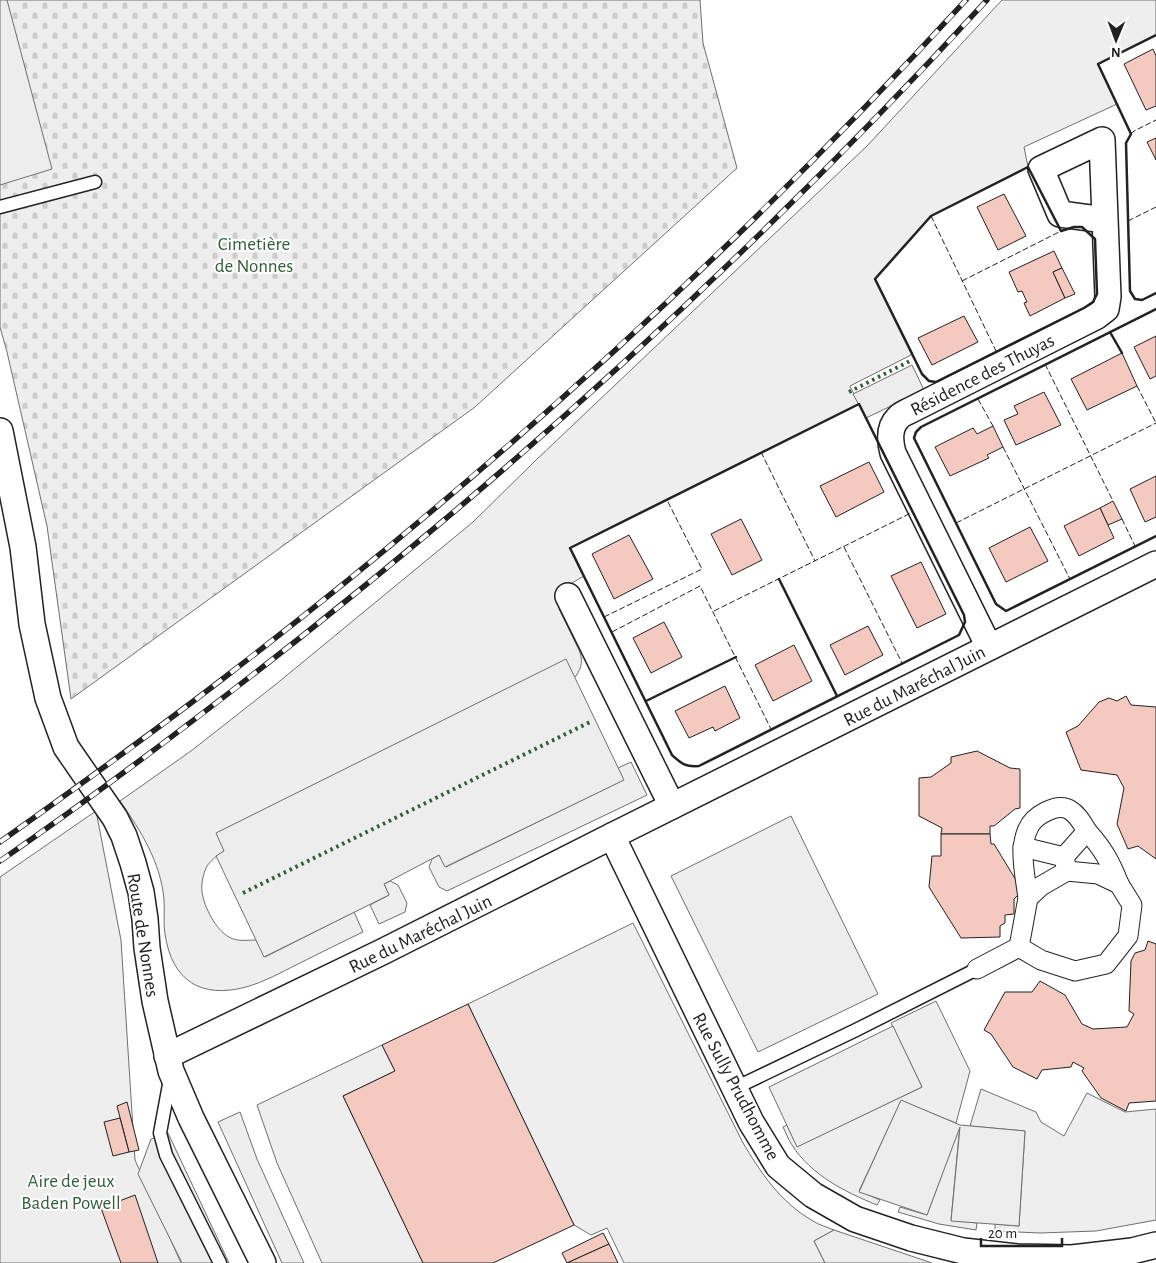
<svg xmlns="http://www.w3.org/2000/svg" width="1156" height="1263" font-family="'Alegreya Sans',sans-serif">
<style>
.green{fill:#eee;stroke:#6f6f6f}
.cemetery{fill:url(#cemetery-stones);stroke:#6f6f6f}
.parking{fill:#ededed;stroke:#6f6f6f}
.building{fill:#f3c9c0;stroke:#222}
.lines{fill:none;stroke-linecap:round;stroke-linejoin:round}
.service-casing{stroke:#222;stroke-width:15}
.pedestrian-casing{stroke:#222;stroke-width:21}
.minor-casing{stroke:#222;stroke-width:28}
.service{stroke:#fff;stroke-width:12}
.pedestrian{stroke:#fff;stroke-width:19}
.minor{stroke:#fff;stroke-width:25}
.rail-casing{stroke:#222;stroke-width:5.5}
.rail{stroke:#fff;stroke-width:4;stroke-dasharray:11;stroke-linecap:butt}
.hedge{stroke:#2f5e38;stroke-width:4;stroke-dasharray:2.5 4;stroke-linecap:butt}
.fence{stroke:#222;stroke-width:1;stroke-dasharray:6 2.5;stroke-linecap:butt}
.wall{stroke:#222;stroke-width:2.5}
.labels{text-anchor:middle;stroke-width:4;stroke-linejoin:round;paint-order:stroke}
.park-label{font-size:19px;fill:#2f5e38;stroke:#fff}
.street-label{font-size:19px;fill:#222;stroke:#fff}
</style>
<defs>
<pattern id="cemetery-stones" width="16" height="16" patternUnits="userSpaceOnUse" patternTransform="scale(1.25)"><rect width="16" height="16" fill="#eee"/><path d="M2 7V4a2 2 0 0 1 4 0v3zM10 15v-3a2 2 0 0 1 4 0v3z" fill="#ccc"/></pattern>
</defs>
<rect width="100%" height="100%" fill="#fff"/>
<g class="green">
<path d="M1002,0H1156V35L1098,64L1117,104L1024,147L1028,167L931,216L875,278L913,354L850,386L859,404L570,548L584,576L572,583L579,597L559,609L579,650C583,660 582,667 576,676L224,851C218,855 211,860 207,866C203,874 201,884 202,892C204,907 216,930 229,937C237,942 248,940 256,940L265,957L354,912L363,932C342,942 320,953 298,964C282,972 264,982 246,987C201,999 172,981 165,934C163,923 165,912 164,900C161,863 141,831 120,801L191,751L275,685L473,522L535,461L867,146Z"/>
<path d="M631,762L647,795L447,891L439,887L429,867L432,859L439,855L446,867L623,780L618,768Z"/>
<path d="M96,811L121,940L135,1160L181,1263H0V877Z"/>
<path d="M390,881L398,885L407,903L405,912L379,924L370,905L389,895L384,884Z"/>
<path d="M633,923L742,1141C760,1172 781,1203 813,1221C819,1225 827,1227 834,1230L814,1241L825,1263H624L607,1228L591,1235L574,1225L468,1004Z"/>
<path d="M936,1001L970,1071L956,1123L901,1101L859,1191L880,1200L877,1205C845,1192 811,1175 792,1145C788,1139 786,1133 783,1127L787,1125L798,1146L922,1087L891,1023Z"/>
<path d="M382,1045L395,1071L343,1096L423,1263H322L277,1163L257,1105Z"/>
<path d="M981,1089L1036,1112L1041,1122L1064,1136L1087,1093L1125,1112L1156,1109V1220L1096,1231L1040,1233L995,1231V1224L1019,1226L1025,1131L970,1126Z"/>
<path d="M240,1112L257,1159L304,1263H282L218,1122Z"/>
<path d="M960,1125L951,1220L977,1223L976,1230L939,1224L898,1212L900,1207L927,1215Z"/>
</g>
<path class="cemetery" d="M0,0H700L703,43L737,168L475,407L71,699L47,526L7,352L0,327Z"/>
<g class="parking">
<path d="M0,0H7L52,169L0,185Z"/>
<path d="M912,365L924,390L866,418L853,394Z"/>
<path d="M566,659L624,780L445,867L439,855L384,884L389,895L264,957L216,856L224,851L216,833Z"/>
<path d="M791,816L878,994L758,1052L671,876Z"/>
<path d="M893,1026L922,1087L797,1147L769,1087Z"/>
<path d="M901,1100L960,1125L1025,1131L1019,1226L951,1221L960,1127L927,1215L859,1192Z"/>
<path d="M168,1133L229,1263H182L138,1174L151,1139Z"/>
<path d="M834,1230L932,1263H825L814,1241Z"/>
</g>
<g class="building">
<path d="M1153,49L1156,56V106L1146,110L1124,64Z"/>
<path d="M1156,138V160L1147,142Z"/>
<path d="M1004,194L1026,236L998,250L977,207Z"/>
<path d="M1054,251L1062,268L1053,272L1065,298L1030,316L1024,303L1027,302L1022,291L1018,292L1009,272Z"/>
<path d="M1062,268L1075,294L1065,298L1053,272Z"/>
<path d="M964,316L978,342L932,365L918,338Z"/>
<path d="M1156,336V376L1150,379L1134,347Z"/>
<path d="M1122,353L1137,386L1087,410L1071,379Z"/>
<path d="M1044,392L1061,425L1016,445L1004,420L1018,414L1014,406Z"/>
<path d="M993,426L1003,447L987,455L989,458L950,476L935,447L973,428L977,434Z"/>
<path d="M869,462L884,492L836,517L820,486Z"/>
<path d="M1156,476V517L1145,522L1130,489Z"/>
<path d="M1113,501L1122,519L1108,525L1100,508Z"/>
<path d="M1100,508L1114,538L1079,556L1064,526Z"/>
<path d="M741,519L762,560L732,575L711,534Z"/>
<path d="M1030,527L1048,561L1006,582L989,548Z"/>
<path d="M629,535L653,579L614,599L592,554Z"/>
<path d="M921,562L946,614L917,628L891,576Z"/>
<path d="M664,622L682,657L651,673L633,638Z"/>
<path d="M868,626L883,655L845,675L830,645Z"/>
<path d="M794,645L812,681L773,701L755,665Z"/>
<path d="M725,686L740,718L715,731L713,727L689,738L675,711Z"/>
<path d="M1126,696L1131,705L1156,707V859L1138,846L1128,849L1117,824L1124,788L1117,775L1081,770L1066,732L1078,726L1099,702L1109,698L1117,701Z"/>
<path d="M977,751L1010,768L1020,769V808L1015,809L994,826H990V834H941L942,828L919,816V778L931,777L951,763V757Z"/>
<path d="M941,834H990L991,844H994L1019,885L1020,893L1014,899V914L1005,915V923L1000,926V937L961,938L929,887L932,856H941Z"/>
<path d="M1148,941L1156,944V1101L1129,1103L1126,1111L1101,1098L1082,1071L1084,1068L1073,1062L1071,1067L1042,1070L1037,1079L1013,1067L991,1034L984,1030L1005,992H1032L1040,981L1065,995L1082,1024L1093,1029L1127,1027L1134,1014L1129,1011L1131,961L1135,953L1145,950Z"/>
<path d="M468,1004L574,1225L493,1263H423L343,1096L395,1071L382,1045Z"/>
<path d="M127,1102L139,1150L129,1152L117,1106Z"/>
<path d="M120,1118L129,1152L113,1156L104,1122Z"/>
<path d="M135,1195L158,1263H121L101,1208Z"/>
<path d="M603,1233L609,1244L567,1263L562,1253Z"/>
<path d="M609,1244L618,1263H567Z"/>
</g>
<g class="lines">
<g class="service-casing">
<g id="service">
<path d="M0,207L95,182"/>
<path d="M170,1079L160,1133L166,1155L220,1263"/>
<path d="M735,1088L856,1030L977,969"/>
</g>
</g>
<g class="pedestrian-casing">
<g id="pedestrian">
<path d="M1087,831C1103,849 1110,861 1119,884"/>
<path d="M1023,847L1064,857"/>
<path d="M1028,898C1026,882 1022,864 1023,848C1024,842 1025,834 1028,829C1033,816 1057,802 1070,810C1078,815 1082,823 1087,831L1064,857L1067,871"/>
<path d="M977,969L1019,947L1041,960L1075,971L1106,964L1128,936L1132,905L1119,884L1098,874L1067,871L1041,886L1028,898L1019,947"/>
</g>
</g>
<g class="minor-casing">
<g id="minor">
<path d="M0,431L23,547L32,624L48,698L66,747L115,818L124,836L133,863L141,892L145,919L147,948L155,1001L171,1071L191,1118L263,1263"/>
<path d="M568,596L672,806"/>
<path d="M989,647L893,453C890,442 888,428 898,418C900,415 905,413 909,411L1097,316L1106,309L1108,297L1102,140L1041,169L1060,214L1105,220"/>
<path d="M612,836L751,1122L778,1166L813,1195L855,1219L911,1238L963,1251L1017,1257L1072,1258L1132,1251L1156,1245"/>
<path d="M167,1056L382,952L612,836L1156,564"/>
</g>
</g>
<use href="#service" class="service"/>
<use href="#pedestrian" class="pedestrian"/>
<use href="#minor" class="minor"/>
<g class="rail-casing">
<g id="rail">
<path d="M0,842C77,787 154,732 229,674C492,472 742,244 966,0"/>
<path d="M0,861C103,790 203,714 301,637C546,443 776,230 987,0"/>
</g>
</g>
<use href="#rail" class="rail"/>
<g class="hedge">
<path d="M849,392L910,361"/>
<path d="M243,893L590,722"/>
</g>
<g class="fence">
<path d="M1131,134L1134,131L1156,120"/>
<path d="M931,216L996,351"/>
<path d="M1128,221L1156,207"/>
<path d="M962,281L1061,231"/>
<path d="M1045,364L1113,501"/>
<path d="M1137,386L1156,423"/>
<path d="M978,399L993,426"/>
<path d="M1003,447L1070,579"/>
<path d="M761,452L815,561"/>
<path d="M1122,519L1135,546"/>
<path d="M956,523L1156,423"/>
<path d="M844,547L902,663"/>
<path d="M714,611L913,512"/>
<path d="M604,617L702,569L667,500"/>
<path d="M612,632L700,586L771,729"/>
</g>
<g class="wall">
<path d="M1156,35L1098,64L1131,134L1126,143L1130,291L1135,299L1142,300L1156,293"/>
<path d="M1028,167L1061,231L1074,227H1082L1095,239L1097,294L1093,302L1084,308L936,382L929,381L922,374L875,279L931,216Z"/>
<path d="M1156,309L921,427L916,432L914,438L996,604L1006,611L1156,536"/>
<path d="M1110,332L1122,353"/>
<path d="M859,404L964,615L965,622L959,635L699,766C685,767 682,764 672,755L570,548Z"/>
<path d="M779,579L837,696"/>
<path d="M646,701L736,657"/>
</g>
</g>
<g class="labels">
<g class="park-label">
<text x="254" y="250">Cimetière<tspan x="254" dy="22">de Nonnes</tspan></text>
<text x="71" y="1187">Aire de jeux<tspan x="71" dy="22">Baden Powell</tspan></text>
</g>
<g class="street-label">
<text transform="translate(982 374) rotate(-27)" y="7">Résidence des Thuyas</text>
<text transform="translate(914 685) rotate(-27)" y="7">Rue du Maréchal Juin</text>
<text transform="translate(420 933) rotate(-26)" y="7">Rue du Maréchal Juin</text>
<text transform="translate(144 935) rotate(81)" y="7">Route de Nonnes</text>
<text transform="translate(737 1086) rotate(62)" y="7">Rue Sully Prudhomme</text>
</g>
</g>
<g transform="translate(1116 40) rotate(181)" stroke="#ffffff" stroke-width="4" paint-order="stroke">
<path d="M0-4L9 19L0 12L-9 19Z" fill="#222222"/>
<text y="-8" font-size="14" font-weight="bold" text-anchor="middle" fill="#222222">N</text>
</g>
<path d="M981 1238v8h81v-8" fill="none" stroke="#222222" stroke-width="2.5"/>
<text x="988" y="1238" font-size="15" fill="#222222" stroke="#ffffff" stroke-width="4" paint-order="stroke">20 m</text>
</svg>
